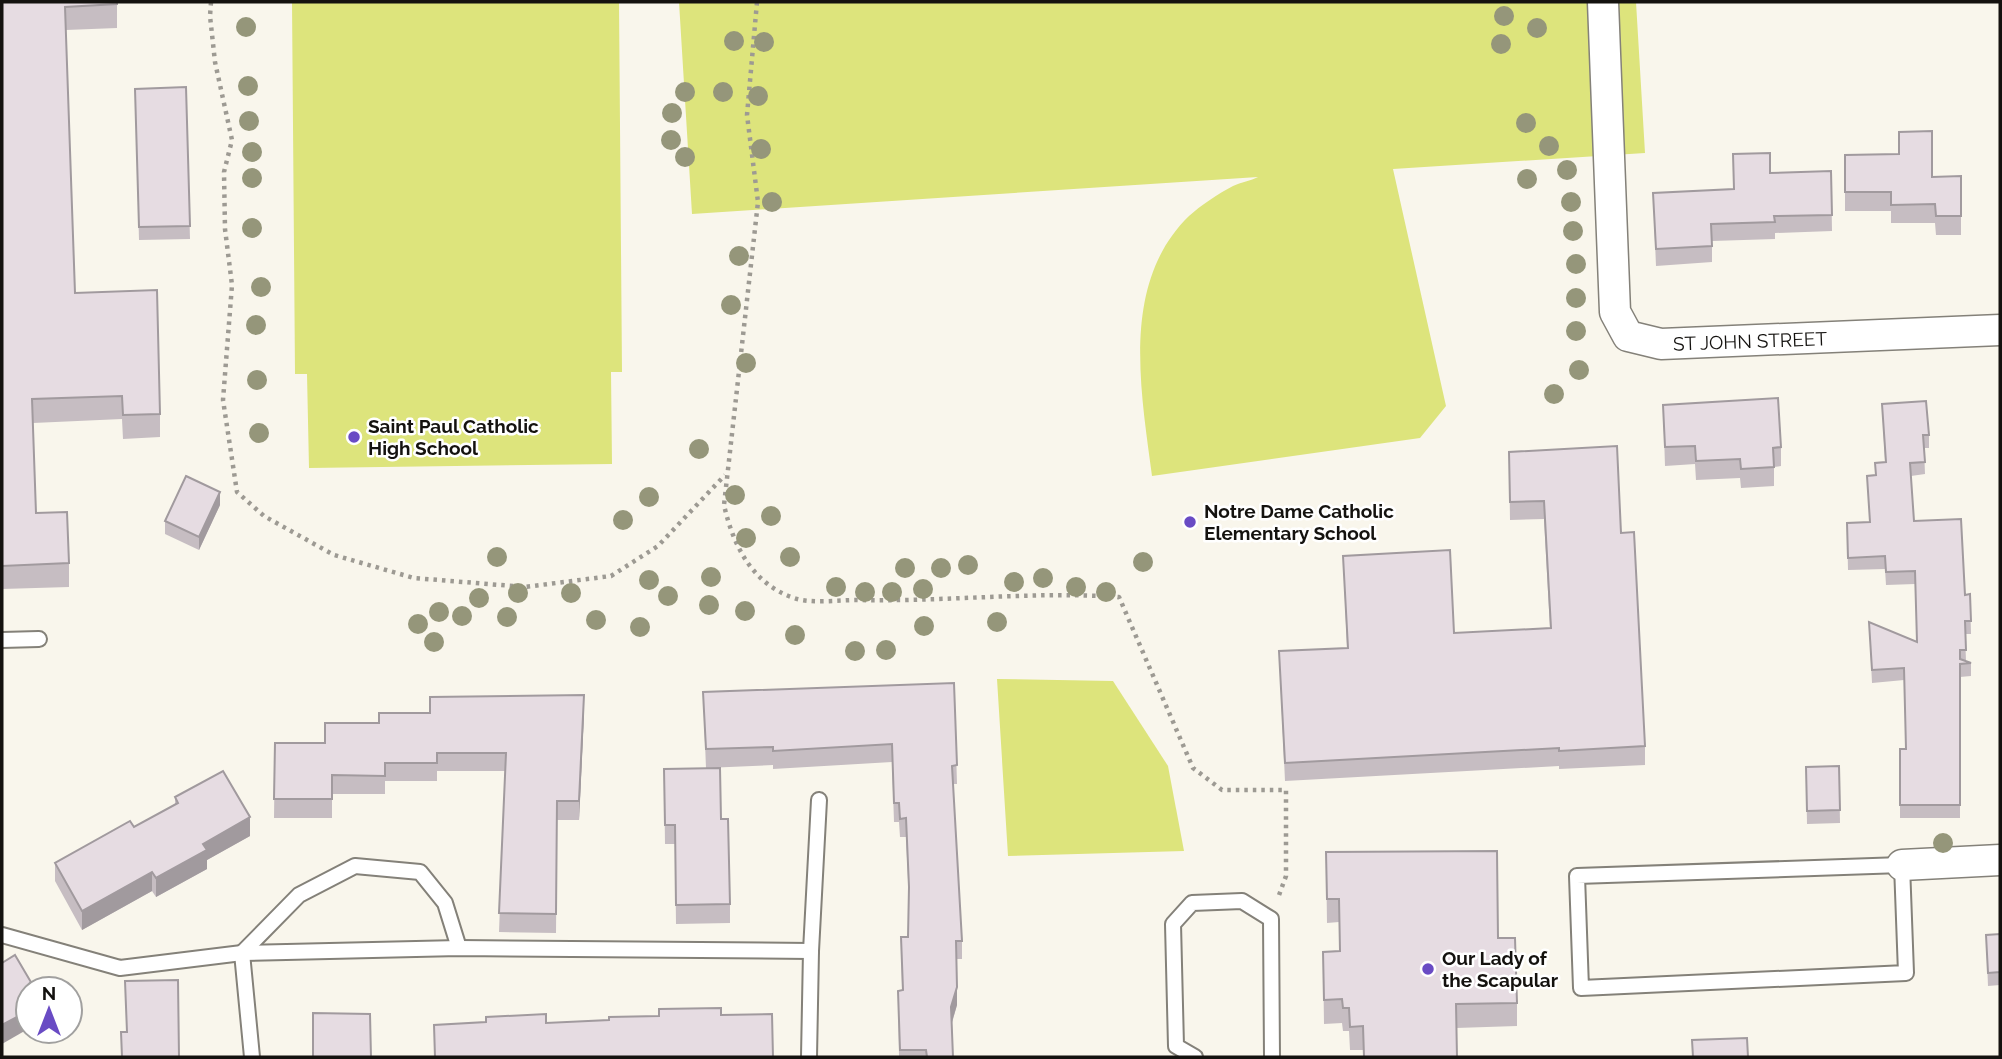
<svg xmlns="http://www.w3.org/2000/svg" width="2002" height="1059" font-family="Raleway,sans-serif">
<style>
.green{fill:#dde47c}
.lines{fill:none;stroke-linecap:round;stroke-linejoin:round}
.service-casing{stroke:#848179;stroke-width:18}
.minor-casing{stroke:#848179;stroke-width:33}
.path{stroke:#9d9a93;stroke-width:4.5;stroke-dasharray:3.5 5;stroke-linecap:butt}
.service{stroke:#fff;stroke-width:14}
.minor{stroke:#fff;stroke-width:30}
.tree{fill:#95967a}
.wall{fill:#c6bdc2}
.shaded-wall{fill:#a19a9e}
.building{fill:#e6dce2;stroke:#a19a9e;stroke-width:2}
.poi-dot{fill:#694bc4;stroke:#fff;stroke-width:2.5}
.labels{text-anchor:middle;stroke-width:5;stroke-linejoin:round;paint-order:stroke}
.street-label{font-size:19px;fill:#14120f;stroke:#fff}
.poi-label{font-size:19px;font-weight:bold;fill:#14120f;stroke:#fff;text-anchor:start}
</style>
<rect width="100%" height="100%" fill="#f9f6ec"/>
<g class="green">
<path d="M292,2H619L622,372H611L612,464L309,468L307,374H295Z"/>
<path d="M679,2H1636L1645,153L1393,169L1446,406L1420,438L1152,476C1141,391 1120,283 1189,216C1200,206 1219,193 1233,186C1241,182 1251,181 1258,177L692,214Z"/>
<path d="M997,679L1113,681L1168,766L1184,851L1008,856Z"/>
</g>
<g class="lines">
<g class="service-casing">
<g id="service">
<path d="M2,640L39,639"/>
<path d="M1902,865L1906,973L1581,988L1577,876Z"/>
<path d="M2,935L120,968L242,953L459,948L811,951"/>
<path d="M252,1057L242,953L299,895L355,866L420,872L445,903L459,948"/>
<path d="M809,1057L811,951L819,800"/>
<path d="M1195,1057L1176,1046L1173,924L1192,903L1242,901L1271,919L1272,1057"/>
</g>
</g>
<g class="minor-casing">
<g id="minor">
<path d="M1603,2L1615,312L1628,336L1661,344L2000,330"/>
<path d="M1902,865L2000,860"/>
</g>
</g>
<g class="path">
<path d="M211,2L210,16L215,62L232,140L224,172L225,229L232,285L223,400L237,492L264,516L334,555L414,578L525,587L611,576L658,546L725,475"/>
<path d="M757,2L747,115L758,202L724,505C733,545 752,584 794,598C811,604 839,600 857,600C945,602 1032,591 1119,597L1193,768L1222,790H1286V876L1278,898"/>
</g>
<use href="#service" class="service"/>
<use href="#minor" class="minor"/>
</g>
<g class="tree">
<circle cx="1504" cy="16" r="10"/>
<circle cx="246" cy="27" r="10"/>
<circle cx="1537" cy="28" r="10"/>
<circle cx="734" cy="41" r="10"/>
<circle cx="764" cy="42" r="10"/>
<circle cx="1501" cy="44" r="10"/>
<circle cx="248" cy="86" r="10"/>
<circle cx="685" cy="92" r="10"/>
<circle cx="723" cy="92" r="10"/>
<circle cx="758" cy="96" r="10"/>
<circle cx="672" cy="113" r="10"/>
<circle cx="249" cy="121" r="10"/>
<circle cx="1526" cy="123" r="10"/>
<circle cx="671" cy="140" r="10"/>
<circle cx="1549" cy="146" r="10"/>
<circle cx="761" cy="149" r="10"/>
<circle cx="252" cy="152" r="10"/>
<circle cx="685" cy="157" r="10"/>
<circle cx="1567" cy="170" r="10"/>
<circle cx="252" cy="178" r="10"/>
<circle cx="1527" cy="179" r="10"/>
<circle cx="772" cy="202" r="10"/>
<circle cx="1571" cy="202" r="10"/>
<circle cx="252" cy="228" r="10"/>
<circle cx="1573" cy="231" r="10"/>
<circle cx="739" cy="256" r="10"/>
<circle cx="1576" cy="264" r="10"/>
<circle cx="261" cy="287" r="10"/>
<circle cx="1576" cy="298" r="10"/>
<circle cx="731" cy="305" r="10"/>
<circle cx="256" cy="325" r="10"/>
<circle cx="1576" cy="331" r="10"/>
<circle cx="746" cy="363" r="10"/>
<circle cx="1579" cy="370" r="10"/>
<circle cx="257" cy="380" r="10"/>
<circle cx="1554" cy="394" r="10"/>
<circle cx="259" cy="433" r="10"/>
<circle cx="699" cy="449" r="10"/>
<circle cx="735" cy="495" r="10"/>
<circle cx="649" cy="497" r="10"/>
<circle cx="771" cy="516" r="10"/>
<circle cx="623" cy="520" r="10"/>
<circle cx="746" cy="538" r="10"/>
<circle cx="497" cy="557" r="10"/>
<circle cx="790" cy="557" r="10"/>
<circle cx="1143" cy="562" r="10"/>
<circle cx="968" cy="565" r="10"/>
<circle cx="905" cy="568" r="10"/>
<circle cx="941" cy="568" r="10"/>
<circle cx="711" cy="577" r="10"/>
<circle cx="1043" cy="578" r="10"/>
<circle cx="649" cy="580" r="10"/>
<circle cx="1014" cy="582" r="10"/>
<circle cx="836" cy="587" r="10"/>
<circle cx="1076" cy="587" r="10"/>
<circle cx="923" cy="589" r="10"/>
<circle cx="865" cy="592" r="10"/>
<circle cx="892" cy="592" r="10"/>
<circle cx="1106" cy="592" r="10"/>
<circle cx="518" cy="593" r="10"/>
<circle cx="571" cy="593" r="10"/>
<circle cx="668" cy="596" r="10"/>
<circle cx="479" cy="598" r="10"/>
<circle cx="709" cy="605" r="10"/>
<circle cx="745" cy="611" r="10"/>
<circle cx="439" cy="612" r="10"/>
<circle cx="462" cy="616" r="10"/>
<circle cx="507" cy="617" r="10"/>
<circle cx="596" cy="620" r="10"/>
<circle cx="997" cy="622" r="10"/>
<circle cx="418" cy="624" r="10"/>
<circle cx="924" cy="626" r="10"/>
<circle cx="640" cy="627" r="10"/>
<circle cx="795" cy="635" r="10"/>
<circle cx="434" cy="642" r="10"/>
<circle cx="886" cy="650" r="10"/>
<circle cx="855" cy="651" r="10"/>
<circle cx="1943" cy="843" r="10"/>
</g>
<g class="wall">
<path d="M2,2H117V28L66,30L75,293L160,414V437L123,439L122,419L33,423L36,513L69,563V587L2,589Z"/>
<path d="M186,87L190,239L139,240L135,89Z"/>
<path d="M1845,155L1932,177L1961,176V235H1936L1935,223H1891V211H1845Z"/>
<path d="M1831,171L1832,231L1775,233V239L1712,241V262L1656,266L1653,193L1733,189L1770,173Z"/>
<path d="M1882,404L1929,435V448H1924L1925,474L1911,476L1914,521L1965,595L1970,594L1971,634H1965L1966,661L1971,663V676L1960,677V818H1900V749H1906L1904,680L1872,683L1869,622L1917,642L1915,584L1886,585L1885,569L1848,570L1847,523L1870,522L1867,476L1875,475V463L1885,462Z"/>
<path d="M1663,405L1781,447V466L1774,467V486L1741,488L1740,478L1696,480L1695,464L1665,466Z"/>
<path d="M1509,452L1621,533L1645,746V765L1559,769V766L1285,781L1279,651L1347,648L1343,556L1454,633L1550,628L1544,519L1510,520Z"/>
<path d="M220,505L199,550L165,534V521Z"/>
<path d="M954,683L957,784H953L962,941V959H956L957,1005L952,1023L953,1057H899L898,991L902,990L901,937H908L909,901L906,837H900L899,822H894L892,762L773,769V765L706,768L703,692Z"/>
<path d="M584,713L579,820H557L556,933L499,932L505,771H437V781H385V794H332V818H274L275,743H325L379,723Z"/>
<path d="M1839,766L1840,823L1807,824L1806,767Z"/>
<path d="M664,769L721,819L730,904V923L676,924L675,844H665Z"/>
<path d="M175,797L250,836L207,860V869L156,897L152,891L82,930L55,881V863L134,827L175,805Z"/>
<path d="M1326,852L1498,938L1517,1003V1026L1456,1028L1457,1057H1364L1363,1050H1350L1349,1031H1343L1342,1023L1324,1024L1323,952L1340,951L1339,922L1327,923Z"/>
<path d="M2000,934V985L1988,986L1986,935Z"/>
</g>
<g class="shaded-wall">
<path d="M220,492V505L199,550V537Z"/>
<path d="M584,695V713L579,820V801Z"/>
<path d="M250,817V836L207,860V869L156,897V878L203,844Z"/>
<path d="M152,872V891L82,930V911Z"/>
<path d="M957,987V1005L951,1025V1007Z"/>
<path d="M28,1011V1029L2,1044V1025Z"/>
</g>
<g class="building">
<path d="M2,2H117V4L65,7L75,293L157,290L160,414L123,415L122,396L32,399L36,513L67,512L69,563L2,566Z"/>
<path d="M186,87L190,226L139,227L135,89Z"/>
<path d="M1932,131V177L1961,176V216H1936L1935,204L1891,205V192H1845V155L1899,154V132Z"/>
<path d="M1770,153V173L1831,171L1832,215L1774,216L1775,222L1711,224L1712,246L1656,249L1653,193L1734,189L1733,154Z"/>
<path d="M1778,398L1781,447L1773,448L1774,467L1741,469L1740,459L1696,461L1695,446L1665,447L1663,405Z"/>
<path d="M1926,401L1929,435H1923L1925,462L1910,463L1914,521L1961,519L1965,595L1970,594L1971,621H1965L1966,650H1960V659L1971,663L1960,664V805H1900V749H1906L1904,668L1872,670L1869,622L1917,642L1915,571L1886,572L1885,556L1848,558L1847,523L1870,522L1867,476L1876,475L1875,463L1886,462L1882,404Z"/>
<path d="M1617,446L1621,533L1634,532L1645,746L1559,751V748L1285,763L1279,651L1348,648L1343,556L1450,550L1454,633L1551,628L1544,501L1510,502L1509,452Z"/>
<path d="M186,476L220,492L199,537L165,521Z"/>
<path d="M954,683L957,765L952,766L962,941H956L957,987L951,1007L953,1057H927L926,1050H900L898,991L903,990L901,937H908L909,887L906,818L900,819L899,803H894L892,744L773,751V747L706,749L703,692Z"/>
<path d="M584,695L579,801H557L556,914L499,913L506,753H437V763H385V776L332,775V799H274L275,743H325V723H379V713H430V697Z"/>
<path d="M1839,766L1840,810L1807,811L1806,767Z"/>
<path d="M720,768L721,819H728L730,904L676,905L675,825H665L664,769Z"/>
<path d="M223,771L250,817L203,844L207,850L156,878L152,872L82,911L55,863L130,821L134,827L178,803L175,797Z"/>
<path d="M1497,851L1498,938H1515L1517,1003L1456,1004L1457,1057H1364L1363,1026L1350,1027L1349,1008H1343L1342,999L1324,1000L1323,952L1340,951L1339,899H1327L1326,852Z"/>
<path d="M2000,934V972L1988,973L1986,935Z"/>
<path d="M15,955L35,989H28V1011L2,1025V963Z"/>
<path d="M178,980L179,1057H122L121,1032H127L125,981Z"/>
<path d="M721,1008V1015L772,1014L773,1057H435L434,1025L486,1022V1017L546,1014V1023L609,1020V1017L659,1016V1009Z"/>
<path d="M313,1013L370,1014L371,1057H313Z"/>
<path d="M1747,1038L1748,1057H1693L1692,1040Z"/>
</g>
<g class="poi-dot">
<circle cx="354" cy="437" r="7"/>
<circle cx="1190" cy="522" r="7"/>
<circle cx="1428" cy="969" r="7"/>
</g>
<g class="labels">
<g class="street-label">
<text transform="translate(1750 341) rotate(-2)" y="7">ST JOHN STREET</text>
</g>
<g class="poi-label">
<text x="368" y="433">Saint Paul Catholic<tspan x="368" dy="22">High School</tspan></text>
<text x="1204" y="518">Notre Dame Catholic<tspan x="1204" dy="22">Elementary School</tspan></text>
<text x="1442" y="965">Our Lady of<tspan x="1442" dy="22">the Scapular</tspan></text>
</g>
</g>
<rect width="2002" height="1059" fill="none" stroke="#14120f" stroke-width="7"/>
<g transform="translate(49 1010)"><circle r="33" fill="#ffffff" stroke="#a1a09f" stroke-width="2"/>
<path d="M0-5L12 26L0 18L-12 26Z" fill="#694bc4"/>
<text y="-10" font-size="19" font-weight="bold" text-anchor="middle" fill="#14120f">N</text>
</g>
</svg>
